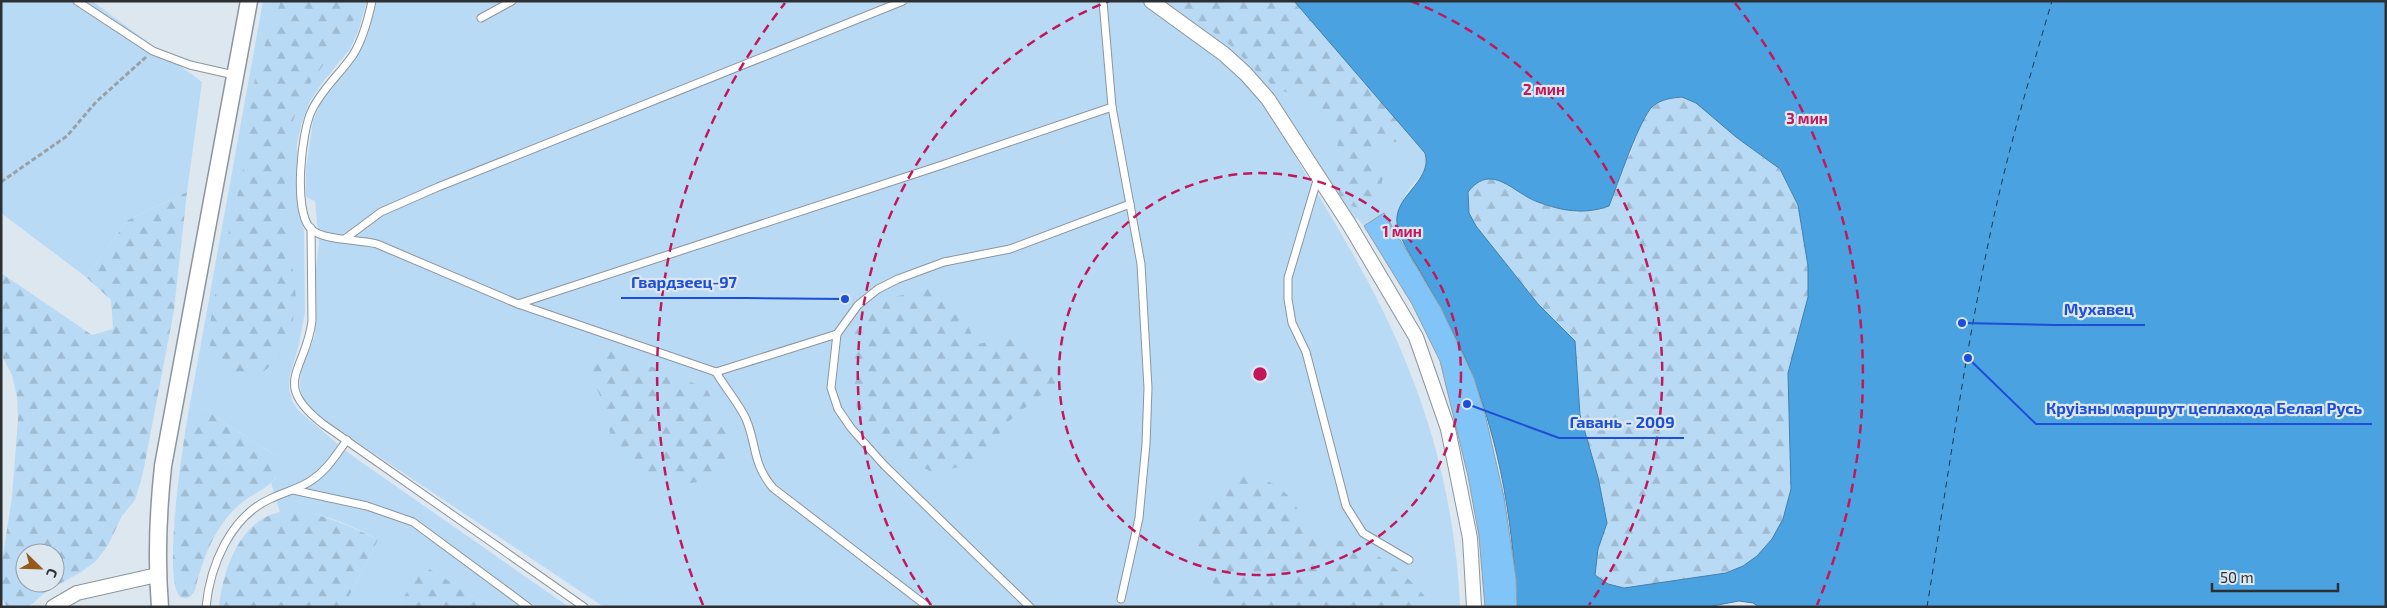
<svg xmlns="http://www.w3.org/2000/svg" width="2387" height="608" font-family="'Exo 2',sans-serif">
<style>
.green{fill:#b9daf5}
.forest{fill:url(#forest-firs);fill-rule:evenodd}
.water{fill:#4aa2e1;stroke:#4180ad;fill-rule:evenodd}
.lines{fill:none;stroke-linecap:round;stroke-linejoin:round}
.ferry{stroke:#153a54;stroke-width:1;stroke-dasharray:6 5;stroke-linecap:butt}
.building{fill:#81c4f8;stroke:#959ea6}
.service-casing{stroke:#8c959d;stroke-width:9}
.minor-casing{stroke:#8c959d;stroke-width:16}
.tertiary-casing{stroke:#8c959d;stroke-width:19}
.path{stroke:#99a0a6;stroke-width:3;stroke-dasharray:5 2.5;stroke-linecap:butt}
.service{stroke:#fff;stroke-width:7}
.minor{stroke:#fff;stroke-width:14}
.tertiary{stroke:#fff;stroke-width:16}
.ring{fill:none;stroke:#c2185b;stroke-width:2.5;stroke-dasharray:9 6}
.centre{fill:#c2185b;stroke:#dde7ef;stroke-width:2.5}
.ring-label{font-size:15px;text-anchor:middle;font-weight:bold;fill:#c2185b;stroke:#dde7ef;stroke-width:4.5;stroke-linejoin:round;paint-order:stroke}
.leader{fill:none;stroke:#1d4ed8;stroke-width:2}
.callout-dot{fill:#1d4ed8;stroke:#dde7ef;stroke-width:2}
.callout-label{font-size:16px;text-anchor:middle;font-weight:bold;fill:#1d4ed8;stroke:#dde7ef;stroke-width:4.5;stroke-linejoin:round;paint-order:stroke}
</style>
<defs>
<pattern id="forest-firs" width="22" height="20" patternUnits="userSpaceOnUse" patternTransform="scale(1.25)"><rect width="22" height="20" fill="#b9daf5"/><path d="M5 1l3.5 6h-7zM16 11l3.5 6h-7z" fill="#9fbbd2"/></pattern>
</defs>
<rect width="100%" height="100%" fill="#dde7ef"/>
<g class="green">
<path d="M1,1H92L202,82L187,192L128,220L86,277L1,213Z"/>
<path d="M263,1H367L358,32L350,49L323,82L310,101L302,122L297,143V200L304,231L305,312L299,344L290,375L289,388L292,401L298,410L347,452L569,607H491L421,565L399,607H358L348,598L378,540C347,523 316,509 280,512L271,483L276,478V456L204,409L189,419L186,426Z"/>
<path d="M377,1H1143C1179,34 1226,55 1257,94C1277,120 1291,150 1308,178C1346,241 1385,306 1411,375C1440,448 1457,529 1460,607H604L321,418L309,408L302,397L300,385L301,371L315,335L316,314L314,285L319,243L315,201L306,197V169L313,121L320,104L359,53L367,37Z"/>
<path d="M1158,1H1294L1425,153C1432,175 1410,181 1404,199C1400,213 1399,233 1405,246L1384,213L1364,226L1357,218L1349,224L1287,121Z"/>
</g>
<g class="forest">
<path d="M281,1H360C353,38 322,61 305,92C270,157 290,231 296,299C294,335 272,394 226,373C212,367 210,356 210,342C209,323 213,304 217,286C224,248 234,212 242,175C248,145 248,114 254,84C259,56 271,28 281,1Z"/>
<path d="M1174,1H1294L1402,125V133L1396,142H1380L1375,145C1370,161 1381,158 1383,171C1385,183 1375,199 1368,208C1319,210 1344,158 1336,133C1334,127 1329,119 1325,114C1312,96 1293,98 1276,87C1257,75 1243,55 1225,41C1208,27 1189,18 1174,1Z"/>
<path d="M1682,97L1696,103L1736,137L1779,169L1798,205L1808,266V297L1800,332L1791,489L1783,519L1772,539L1757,556L1743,566L1726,573L1624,588L1608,584L1595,575L1598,549L1606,523L1598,477L1580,415L1575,341L1538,304L1476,226L1469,213L1468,192C1490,163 1512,190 1535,201C1547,207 1564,209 1577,213L1630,155L1641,123L1652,107L1667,98Z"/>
<path d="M187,192L174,310L143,473L135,500L122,516L108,545L96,561L81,572L47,591L28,607H7L1,597V569L12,497L18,419L17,397L12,375L1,354V273L92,335L113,329L111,300L86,277L128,220ZM25,553H55V583H25Z"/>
<path d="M934,287L957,300L976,344L1015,338L1046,357L1058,381L1009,421L987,450L971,465L932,472L894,453L857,409L848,363L853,336L875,302Z"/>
<path d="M609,350L706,388L731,433V457L721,471L703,481L691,483L648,473L612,444L605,406L589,373L596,356Z"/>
<path d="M204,409L276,456L280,471C272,488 252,493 239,505C214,527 203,559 195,590C192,595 189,599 183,598C160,593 183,447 186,426L192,414Z"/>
<path d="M1248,476C1270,479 1285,488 1297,508C1302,516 1307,526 1316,531C1331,541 1350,541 1366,549C1383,558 1426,588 1430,607H1219C1219,586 1208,575 1200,557C1190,532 1205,490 1229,480C1235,477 1243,477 1248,476Z"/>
<path d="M300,510C328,517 352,526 378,540L348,598L358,607H219C223,570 239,521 280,512C286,510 294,511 300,510Z"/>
<path d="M421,564L491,607H399Z"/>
</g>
<path class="water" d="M1294,1H2386V607H1759L1753,603L1739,601L1707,607H1517C1513,518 1497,423 1458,342C1447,320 1436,299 1424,278C1415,262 1403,246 1398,228C1389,197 1434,182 1425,153ZM1682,97L1696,103L1736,137L1780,169L1798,205L1808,266V297L1788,373L1791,489L1783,519L1772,539L1757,556L1743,566L1726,573L1624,588L1608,584L1595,575L1598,549L1607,523L1598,477L1580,415L1575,341L1538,304L1476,226L1469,213L1468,192C1492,161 1514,194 1538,202C1562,211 1584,215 1609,206C1617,186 1640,117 1653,106C1662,99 1671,98 1682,97Z"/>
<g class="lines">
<path class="ferry" d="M1927,607C1948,477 1966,345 1994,216C2010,144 2031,72 2052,1"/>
</g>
<path class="building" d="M1384,213L1441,308L1474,378L1485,414L1504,497L1516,578L1517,607H1485L1479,536L1468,476L1440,361L1412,304L1364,226Z"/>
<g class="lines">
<g class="service-casing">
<g id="service">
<path d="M77,1L153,51L190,65L234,75"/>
<path d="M372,1C368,20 363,39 353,55C340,74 322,89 312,110C301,131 293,212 311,229C324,241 359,239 377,244L518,304L716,372L837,334"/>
<path d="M1103,1L1112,107L1141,264L1148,388L1146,444L1139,518L1121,599"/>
<path d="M481,18L512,1"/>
<path d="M1318,177L1288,278V299L1292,323L1306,352L1346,506L1363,533L1409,560"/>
<path d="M311,228L312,321C306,371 270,383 323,424L584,607"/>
<path d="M346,238L381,212L438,187L903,1"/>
<path d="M518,304L942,165L1112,107"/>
<path d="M716,372C725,388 738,402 746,419C757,445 752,463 773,488L928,607"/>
<path d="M293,490L367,506L413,522L528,607"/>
<path d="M206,607C210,566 230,517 270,499C284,492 299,489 312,480C327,470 336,455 347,440"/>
<path d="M1030,607L884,465L851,428L838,409L831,388L837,334L858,305L878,289L898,279L944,262L1010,249L1130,204"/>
</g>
</g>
<g class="minor-casing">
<g id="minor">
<path d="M1151,1L1224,54L1246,74L1268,99L1349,224L1416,337L1448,429L1470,538L1474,607"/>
<path d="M53,607L77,593L157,575"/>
</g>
</g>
<g class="tertiary-casing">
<path id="tertiary" d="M160,607C156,559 158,513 163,466L249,1"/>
</g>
<path class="path" d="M1,182L67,136L96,102L146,57"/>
<use href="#service" class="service"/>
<use href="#minor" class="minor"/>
<use href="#tertiary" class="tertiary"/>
</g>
<g class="ring">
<circle cx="1260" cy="374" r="201"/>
<path d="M931 605A402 402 0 0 1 1109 1M1411 1A402 402 0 0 1 1589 605"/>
<path d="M703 605A603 603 0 0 1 785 3M1735 3A603 603 0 0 1 1817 605"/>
</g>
<circle cx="1260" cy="374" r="8" class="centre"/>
<g class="ring-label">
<text x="1544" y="95">2 мин</text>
<text x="1807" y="124">3 мин</text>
<text x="1402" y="237">1 мин</text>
</g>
<path class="leader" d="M845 299L747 298H621M1962 323L2054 325H2145M1968 358L2036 424H2372M1467 404L1559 438H1684"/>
<g class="callout-dot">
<circle cx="845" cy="299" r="5"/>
<circle cx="1962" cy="323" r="5"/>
<circle cx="1968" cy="358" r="5"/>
<circle cx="1467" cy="404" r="5"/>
</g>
<g class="callout-label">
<text x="684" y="288">Гвардзеец-97</text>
<text x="2099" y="315">Мухавец</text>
<text x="2204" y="414">Круізны маршрут цеплахода Белая Русь</text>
<text x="1622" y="428">Гавань - 2009</text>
</g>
<rect width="2387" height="608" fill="none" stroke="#2c3033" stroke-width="5"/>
<g transform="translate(40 568) rotate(113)"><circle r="24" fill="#dde7ef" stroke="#969ea4"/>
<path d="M0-4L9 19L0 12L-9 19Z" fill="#955a1a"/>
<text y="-8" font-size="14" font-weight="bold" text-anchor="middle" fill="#2c3033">С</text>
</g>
<path d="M2212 583v8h126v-8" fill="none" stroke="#2c3033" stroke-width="2.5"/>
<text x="2220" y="583" font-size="15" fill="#2c3033" stroke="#dde7ef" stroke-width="4" paint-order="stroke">50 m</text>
</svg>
